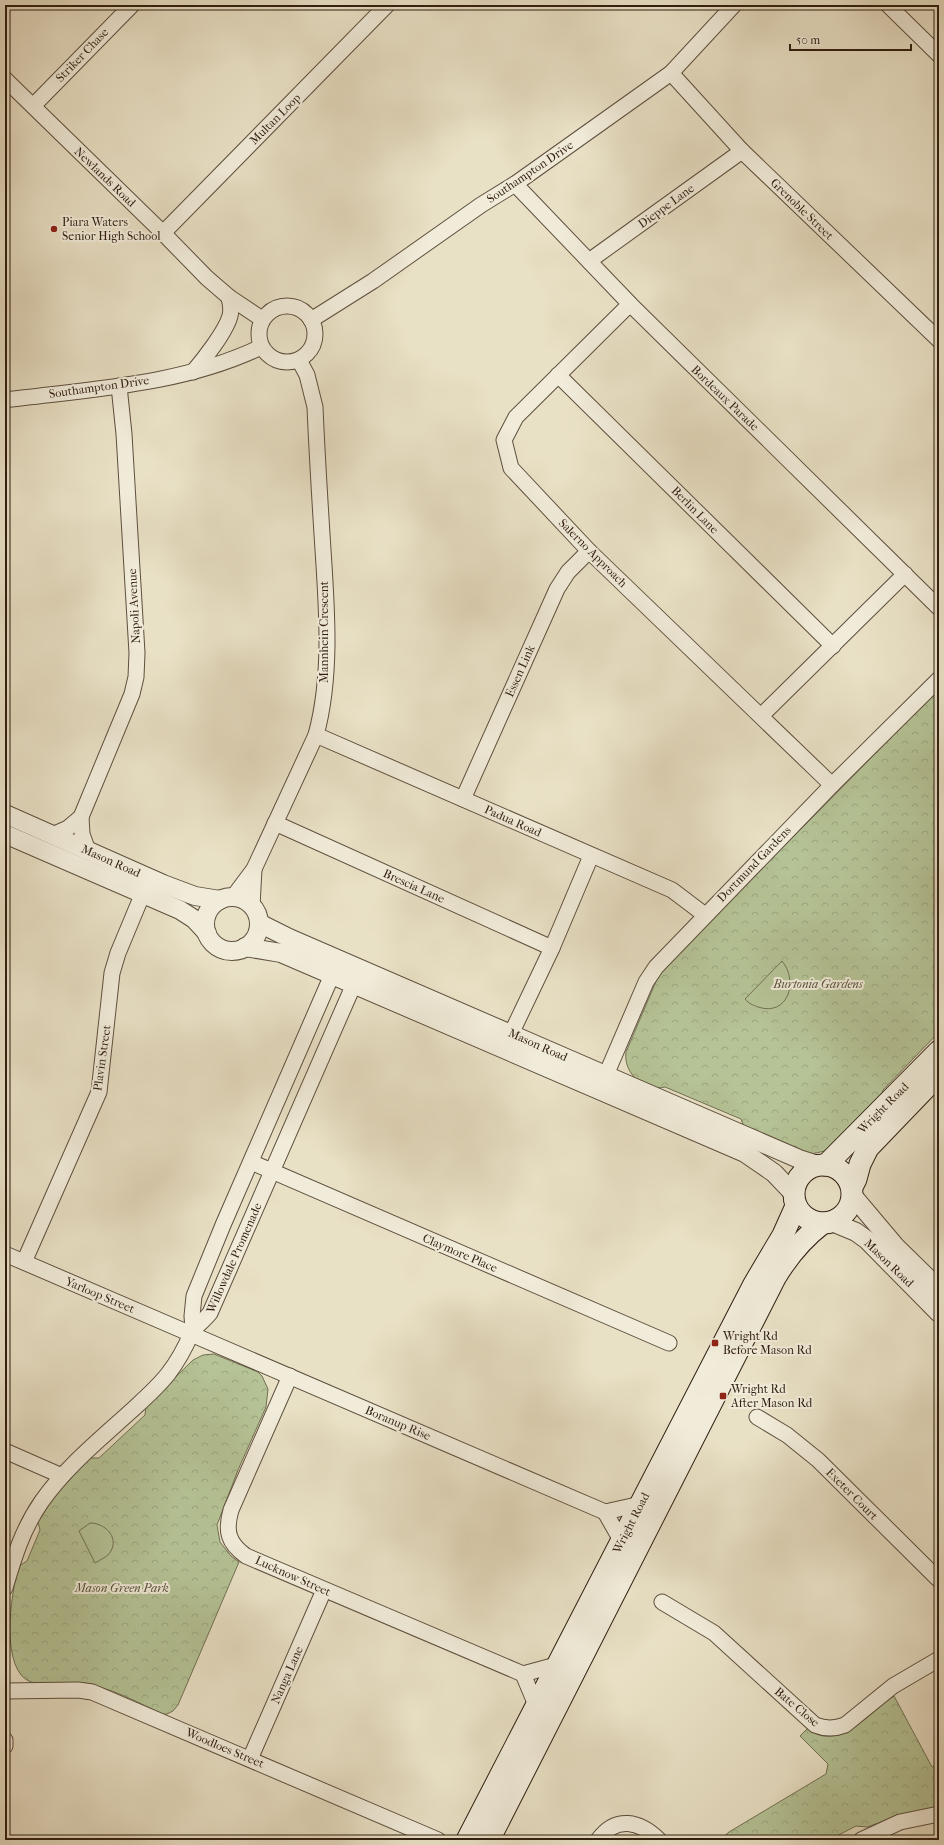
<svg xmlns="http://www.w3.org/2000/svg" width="944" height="1845" font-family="'IM FELL French Canon',serif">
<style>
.park{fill:url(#park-crowns);stroke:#727054}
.pitch{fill:#b5c396;stroke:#727054}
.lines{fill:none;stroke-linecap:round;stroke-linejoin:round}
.minor-casing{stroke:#5e4f3e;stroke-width:17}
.tertiary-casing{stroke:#5e4f3e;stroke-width:20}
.secondary-casing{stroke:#2f1e11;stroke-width:23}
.minor{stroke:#f1ecda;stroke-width:15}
.tertiary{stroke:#f1ecda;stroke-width:18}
.secondary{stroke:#f1ecda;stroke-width:21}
.poi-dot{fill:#8f2418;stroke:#f1ecda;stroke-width:1.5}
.labels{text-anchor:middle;stroke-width:4;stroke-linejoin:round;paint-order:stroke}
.street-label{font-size:12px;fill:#2f1e11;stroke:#f1ecda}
.poi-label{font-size:12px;fill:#2f1e11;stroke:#f1ecda;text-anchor:start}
.park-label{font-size:12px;font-style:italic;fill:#575039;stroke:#f1ecda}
</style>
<defs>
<pattern id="park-crowns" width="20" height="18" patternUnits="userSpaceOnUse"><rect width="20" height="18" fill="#b5c396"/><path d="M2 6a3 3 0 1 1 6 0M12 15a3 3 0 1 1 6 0" fill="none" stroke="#9ca780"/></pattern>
</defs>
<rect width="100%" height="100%" fill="#e9e1c6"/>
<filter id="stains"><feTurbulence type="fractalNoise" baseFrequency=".005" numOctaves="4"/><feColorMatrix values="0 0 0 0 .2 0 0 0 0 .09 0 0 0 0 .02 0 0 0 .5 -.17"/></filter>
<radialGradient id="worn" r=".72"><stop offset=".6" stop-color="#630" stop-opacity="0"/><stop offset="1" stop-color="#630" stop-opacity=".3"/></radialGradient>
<g class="park">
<path d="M939,689V1032L883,1090L881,1101L833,1146L825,1151L811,1154L744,1127L741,1119L665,1087C645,1092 623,1074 626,1052L657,979L664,968Z"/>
<path d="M214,1354L258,1372L262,1376L268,1389L266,1407L238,1470L217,1525L220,1542L231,1556L239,1562L178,1705L173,1711L165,1715C138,1703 109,1686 80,1683C64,1681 46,1687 31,1682C0,1671 10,1595 19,1566L27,1561L40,1530L38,1522C50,1498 68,1480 86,1461L91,1458H99L145,1415L146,1406L193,1360L203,1355Z"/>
<path d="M894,1696L932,1767L939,1764V1807L898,1816L867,1827L856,1826L829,1840H720L729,1832L826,1774L828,1764L800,1736L807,1729C813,1732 819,1736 825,1736C850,1739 874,1709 894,1696Z"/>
</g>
<g class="pitch">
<path d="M782,961C799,981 788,1017 758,1007C753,1005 749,1004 745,999Z"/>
<path d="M90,1523C104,1523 119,1536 111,1551C108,1557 101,1559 95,1563L79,1531Z"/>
</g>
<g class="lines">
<g class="minor-casing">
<g id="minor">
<path d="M888,5L939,55"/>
<path d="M671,73L742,151L939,340"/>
<path d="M5,79L163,233L207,278L229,297L262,319"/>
<path d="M33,106L132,5"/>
<path d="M515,184L630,304L939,608"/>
<path d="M163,233L387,5"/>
<path d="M589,261L742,151"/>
<path d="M630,304L516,417L504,440L511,468L589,551L832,785"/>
<circle cx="287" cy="334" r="28"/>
<path d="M311,320L373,281L481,205L515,184L671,73L734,5"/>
<path d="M193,372C204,359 226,331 230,316C232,309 230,303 229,297"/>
<path d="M558,375L833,646"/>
<path d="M5,400C91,389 182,385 261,347"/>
<path d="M761,716L905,574"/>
<path d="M316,735L672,890L705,915"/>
<path d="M463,799L557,589L568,572L589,551"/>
<path d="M81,817L82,834L88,851"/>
<path d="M275,823L552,948"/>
<path d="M52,835L68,828L81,817L132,694L136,677L137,653L124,434L119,386"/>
<path d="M233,897L254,869L316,735C332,676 327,611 323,550C320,503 317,455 315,407L307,375L299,360"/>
<path d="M252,906L254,869"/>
<path d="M511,1034L552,948L591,856"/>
<path d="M606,1075L646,982L656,967L832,785L939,679"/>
<path d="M251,1162L669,1343"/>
<path d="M5,1254L191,1334C195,1326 204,1321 210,1313L354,984"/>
<path d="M24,1262L99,1092L112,973L118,953L143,893"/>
<path d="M193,1329L192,1316L194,1296L223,1225L332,975"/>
<path d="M290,1376L231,1510C225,1531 228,1543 246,1556L523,1674L556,1665"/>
<path d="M757,1417L787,1435L818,1460L939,1580"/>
<path d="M5,1451L62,1476"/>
<path d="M605,1512L622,1542"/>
<path d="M5,1588C14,1557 23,1528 42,1501C66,1467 99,1440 130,1412C143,1400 157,1388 168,1374C178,1361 185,1348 191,1334L605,1512L641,1504"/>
<path d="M662,1602L714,1633L815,1725C825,1729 835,1729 845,1725L893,1686L939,1659"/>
<path d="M523,1674L536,1705"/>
<path d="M5,1691L78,1690L92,1692L438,1840"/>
<path d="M5,1740V1746"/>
<path d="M250,1759L324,1590"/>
<path d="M598,1840C616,1815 640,1821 659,1840"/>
<path d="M861,1840L900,1822L939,1814"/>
</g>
</g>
<g class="tertiary-casing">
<g id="tertiary">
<path d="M5,814L163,884L195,896L220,900"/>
<path d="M5,834L180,910L194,919L207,933"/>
<circle cx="232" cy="924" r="27"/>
<path d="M259,923L289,938L799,1159L818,1165"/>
<path d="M245,947L281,953L745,1153L774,1173L794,1194"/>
<path d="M853,1196L896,1247L939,1289"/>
<path d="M832,1222L856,1232L867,1240L939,1313"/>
</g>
</g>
<g class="secondary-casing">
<g id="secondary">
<circle cx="823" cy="1194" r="29"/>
<path d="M826,1165L939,1051"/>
<path d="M852,1187L856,1179L860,1164L868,1148L939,1074"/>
<path d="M467,1840L754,1284L783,1235L796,1206"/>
<path d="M489,1840L775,1278C788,1256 802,1239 823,1223"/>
</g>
</g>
<use href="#minor" class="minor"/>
<use href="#tertiary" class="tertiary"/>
<use href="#secondary" class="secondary"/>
</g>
<g class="poi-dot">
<circle cx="54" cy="229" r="4"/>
<rect x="711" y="1339" width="8" height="8" rx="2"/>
<rect x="719" y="1392" width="8" height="8" rx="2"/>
</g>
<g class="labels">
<g class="street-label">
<text transform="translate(82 55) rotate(-46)" y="4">Striker Chase</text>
<text transform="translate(275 119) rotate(-45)" y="4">Multan Loop</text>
<text transform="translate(530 172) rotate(-34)" y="4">Southampton Drive</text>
<text transform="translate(105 177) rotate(44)" y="4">Newlands Road</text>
<text transform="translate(666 206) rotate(-36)" y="4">Dieppe Lane</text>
<text transform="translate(802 209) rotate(44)" y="4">Grenoble Street</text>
<text transform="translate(99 387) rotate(-8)" y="4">Southampton Drive</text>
<text transform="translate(725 398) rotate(44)" y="4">Bordeaux Parade</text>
<text transform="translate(695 510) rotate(45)" y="4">Berlin Lane</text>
<text transform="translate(593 553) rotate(45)" y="4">Salerno Approach</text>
<text transform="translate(134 606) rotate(-93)" y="4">Napoli Avenue</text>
<text transform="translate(324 632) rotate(-90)" y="4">Mannhein Crescent</text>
<text transform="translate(520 671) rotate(-66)" y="4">Essen Link</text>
<text transform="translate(513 821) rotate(24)" y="4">Padua Road</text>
<text transform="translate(111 861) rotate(24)" y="4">Mason Road</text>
<text transform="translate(754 864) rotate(-46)" y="4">Dortmund Gardens</text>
<text transform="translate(414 886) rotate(24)" y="4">Brescia Lane</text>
<text transform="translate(538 1045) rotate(24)" y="4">Mason Road</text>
<text transform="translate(102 1058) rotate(-82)" y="4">Plavin Street</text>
<text transform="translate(883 1108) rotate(-45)" y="4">Wright Road</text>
<text transform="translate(460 1253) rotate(23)" y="4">Claymore Place</text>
<text transform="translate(234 1258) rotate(-66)" y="4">Willowdale Promenade</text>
<text transform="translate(889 1263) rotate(44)" y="4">Mason Road</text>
<text transform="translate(100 1295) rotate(23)" y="4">Yarloop Street</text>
<text transform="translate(398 1423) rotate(23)" y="4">Boranup Rise</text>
<text transform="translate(852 1494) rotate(45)" y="4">Exeter Court</text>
<text transform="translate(631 1523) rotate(-63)" y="4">Wright Road</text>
<text transform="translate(293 1576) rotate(24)" y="4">Lucknow Street</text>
<text transform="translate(287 1675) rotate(-66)" y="4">Nanga Lane</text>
<text transform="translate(797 1707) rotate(40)" y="4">Bate Close</text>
<text transform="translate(225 1748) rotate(23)" y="4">Woodloes Street</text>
</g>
<g class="poi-label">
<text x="62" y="226">Piara Waters<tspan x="62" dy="14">Senior High School</tspan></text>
<text x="723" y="1340">Wright Rd<tspan x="723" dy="14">Before Mason Rd</tspan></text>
<text x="731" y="1393">Wright Rd<tspan x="731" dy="14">After Mason Rd</tspan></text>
</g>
<g class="park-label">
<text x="818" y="988">Burtonia Gardens</text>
<text x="122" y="1592">Mason Green Park</text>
</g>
</g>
<rect width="944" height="1845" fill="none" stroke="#e9e1c6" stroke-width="20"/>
<rect x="6" y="6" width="932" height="1833" fill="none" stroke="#2f1e11" stroke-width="2"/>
<rect x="10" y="10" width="924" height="1825" fill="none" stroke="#2f1e11"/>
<path d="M790 44v6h121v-6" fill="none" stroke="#2f1e11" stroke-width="2"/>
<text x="796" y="44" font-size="12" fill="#2f1e11" stroke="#f1ecda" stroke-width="3" paint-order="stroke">50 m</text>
<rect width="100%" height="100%" filter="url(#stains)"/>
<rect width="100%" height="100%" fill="url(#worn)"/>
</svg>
